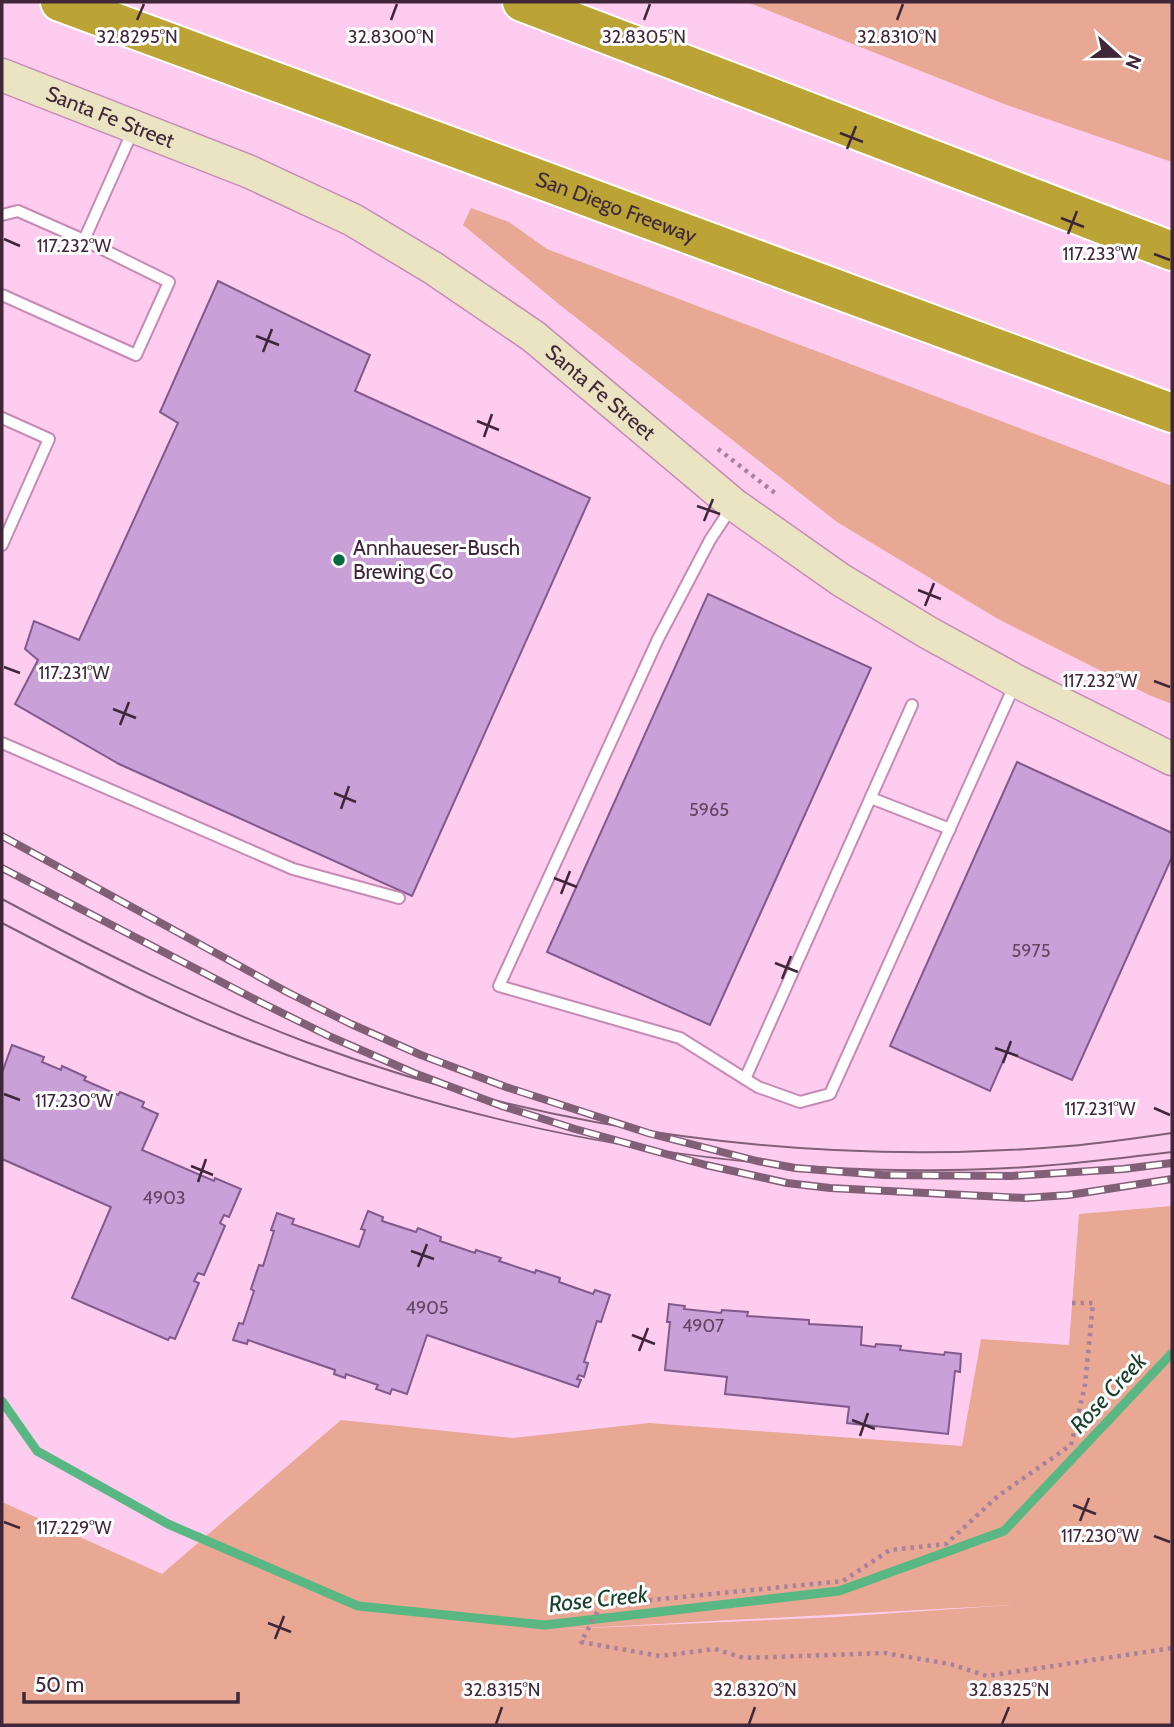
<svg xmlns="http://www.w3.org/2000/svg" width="1174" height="1727" font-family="Cabin,sans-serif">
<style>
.green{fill:#e8a894;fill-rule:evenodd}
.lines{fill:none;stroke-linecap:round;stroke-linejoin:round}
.stream{stroke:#58b783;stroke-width:9}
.building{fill:#caa0d8;stroke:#80598d;stroke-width:2}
.lane-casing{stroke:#c68bb5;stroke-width:14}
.secondary-casing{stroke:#c68bb5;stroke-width:35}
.highway-casing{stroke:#fff;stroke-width:42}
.path{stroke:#a8819d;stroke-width:4.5;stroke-dasharray:3.5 5;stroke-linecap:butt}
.lane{stroke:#fff;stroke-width:10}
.secondary{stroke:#ebe4c2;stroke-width:32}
.highway{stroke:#bba435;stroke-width:38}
.tram{stroke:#805f77;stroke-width:2}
.rail-casing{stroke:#805f77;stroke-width:8}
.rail{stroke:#fff;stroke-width:5;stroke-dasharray:16;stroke-linecap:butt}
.ticks{fill:none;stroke:#3f2739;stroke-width:2.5}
.poi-dot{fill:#056b41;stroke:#fff;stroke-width:2.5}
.labels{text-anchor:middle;stroke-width:6;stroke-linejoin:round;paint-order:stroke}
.number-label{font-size:18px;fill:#624561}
.street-label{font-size:21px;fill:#3f2739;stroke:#fff}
.poi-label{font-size:21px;fill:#3f2739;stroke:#fff;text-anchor:start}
.water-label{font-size:23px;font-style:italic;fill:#18412b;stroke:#fff}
.ticks-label{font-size:18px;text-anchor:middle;fill:#3f2739;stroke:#fff;stroke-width:6;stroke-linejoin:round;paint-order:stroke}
</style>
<rect width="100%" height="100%" fill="#feccef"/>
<g class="green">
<path d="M747,2H1172V162L1004,104Z"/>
<path d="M471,208L509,222L547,249L1172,486V704L1149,695L998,619L837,522L560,305L463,225Z"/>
<path d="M1172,1206V1725H2V1502L162,1574L341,1420L513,1438L649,1423L962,1446L981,1339L1069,1345L1079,1214ZM1012,1605L837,1617L546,1630H547Z"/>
</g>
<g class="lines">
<path class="stream" d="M2,1401L37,1451L168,1524L358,1606L545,1625L839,1591L1004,1531L1172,1353"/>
</g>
<g class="building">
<path d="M218,281L370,355L355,391L590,498L412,896L119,764L15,704L38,660L25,649L34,621L79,640L178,423L160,412Z"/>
<path d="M708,594L871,668L710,1025L547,952Z"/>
<path d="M1017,762L1172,833V857L1072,1080L1007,1052L990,1091L890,1046Z"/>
<path d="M12,1045L44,1057L42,1062L61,1070L62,1066L86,1077L84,1080L118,1095L120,1092L144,1102L142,1107L158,1114L142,1150L214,1181L215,1178L241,1189L229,1217L224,1215L220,1223L225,1226L204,1275L198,1273L194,1281L199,1283L175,1339L170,1337L168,1340L72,1298L111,1207L2,1159V1073Z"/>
<path d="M368,1211L383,1217L382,1221L416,1232L418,1228L441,1237L440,1241L475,1253L476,1250L501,1258L499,1261L535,1273L536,1270L560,1278L559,1282L593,1294L595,1290L610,1295L601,1322L597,1321L584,1362L588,1363L584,1377L579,1375L577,1379L581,1380L578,1387L427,1335L407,1394L392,1389L390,1394L376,1389L378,1385L346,1374L345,1378L334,1374L335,1370L248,1340L247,1344L233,1340L239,1323L243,1324L254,1291L251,1289L259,1265L263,1266L274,1231L271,1230L277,1213L294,1219L292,1224L359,1247L365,1230L361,1229Z"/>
<path d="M669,1304L685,1306L684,1309L721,1313L722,1310L748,1312L747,1316L809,1320V1324L862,1327L861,1345L875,1347L876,1344L901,1346L900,1350L944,1355L945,1352L961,1354L960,1372L955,1371L948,1434L847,1423L849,1407L725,1394L727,1377L665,1370L670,1322H667Z"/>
</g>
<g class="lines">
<g class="lane-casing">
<g id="lane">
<path d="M2,215L18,211L84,240L169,282L136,355L2,295"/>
<path d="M84,240L134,128"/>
<path d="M2,418L49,439L2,545"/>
<path d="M731,508L710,540L658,639L499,986L680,1038L758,1087L800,1102L830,1094L1015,684"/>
<path d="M2,743L293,869L399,898"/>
<path d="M871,798L950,829"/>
<path d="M745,1079L912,705"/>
</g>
</g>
<g class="secondary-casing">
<g id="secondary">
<path id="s1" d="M2,75L250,172L353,220L433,268L533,336L733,504L841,580L927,632L1016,681L1172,759"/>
</g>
</g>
<g class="highway-casing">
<g id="highway">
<path id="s2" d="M60,2L1172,413"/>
<path d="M522,2L1172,251"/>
</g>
</g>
<g class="path">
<path d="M718,449L775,493"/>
<path d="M1072,1303H1093L1085,1385L1071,1445L998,1496L946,1544L890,1550L843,1581L601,1605L581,1642L660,1656L715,1649L744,1658L885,1653L950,1664L987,1676L1172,1648"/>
</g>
<use href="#lane" class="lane"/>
<use href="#secondary" class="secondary"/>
<use href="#highway" class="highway"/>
<g class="tram">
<path d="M2,899C101,952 201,1002 306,1042C548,1132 812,1168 1069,1146C1104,1143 1138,1138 1172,1133"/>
<path d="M2,923C74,960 146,999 222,1030C453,1123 698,1174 947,1170C1023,1170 1098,1161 1172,1152"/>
</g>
<g class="rail-casing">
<g id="rail">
<path d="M2,836L287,992L351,1024L421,1055L506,1087L648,1133L757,1161L795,1168L883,1175L1011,1176L1123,1169L1172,1163"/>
<path d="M2,868L262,1003L331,1037L414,1073L502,1106L575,1129L706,1165L787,1183L830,1188L1025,1198L1069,1195L1172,1179"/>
</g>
</g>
<use href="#rail" class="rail"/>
</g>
<path class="ticks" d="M137,20L144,4M391,20L397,4M644,20L650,4M897,20L903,4M840,133L863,142M847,149L856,126M1061,218L1084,227M1068,234L1077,211M4,239L20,246M1154,254L1170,260M256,336L279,345M263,352L272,329M477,421L499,430M484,437L492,414M697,506L720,514M704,521L713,499M918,590L941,599M925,606L934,583M4,667L20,673M1154,681L1170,687M113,709L136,718M120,725L129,702M334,793L356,802M341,809L349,786M554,878L577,887M561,894L570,871M775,963L798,972M782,979L791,956M995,1048L1018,1056M1003,1063L1011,1041M4,1094L20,1100M1154,1108L1170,1115M191,1166L213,1175M198,1182L206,1159M411,1251L434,1259M418,1267L427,1244M632,1335L655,1344M639,1351L648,1328M852,1420L875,1429M860,1436L868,1413M1073,1505L1096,1514M1080,1521L1089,1498M4,1522L20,1528M1154,1536L1170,1542M268,1623L291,1632M275,1639L284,1616M496,1724L502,1707M749,1724L755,1707M1002,1724L1009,1707"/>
<circle class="poi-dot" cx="339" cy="560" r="7"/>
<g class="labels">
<g class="number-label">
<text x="709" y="816">5965</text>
<text x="1031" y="957">5975</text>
<text x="164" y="1204">4903</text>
<text x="427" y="1314">4905</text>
<text x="703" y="1332">4907</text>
</g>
<g class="street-label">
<text dy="7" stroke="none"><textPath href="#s1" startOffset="116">Santa Fe Street</textPath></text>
<text dy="7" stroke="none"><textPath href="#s2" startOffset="593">San Diego Freeway</textPath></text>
<text dy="7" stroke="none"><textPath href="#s1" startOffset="682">Santa Fe Street</textPath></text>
</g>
<g class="poi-label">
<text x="353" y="555">Annhaueser-Busch<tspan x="353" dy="24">Brewing Co</tspan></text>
</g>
<g class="water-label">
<text transform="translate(1108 1393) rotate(-47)" y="8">Rose Creek</text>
<text transform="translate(598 1599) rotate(-6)" y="8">Rose Creek</text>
</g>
</g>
<g class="ticks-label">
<text x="137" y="43">32.8295°N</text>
<text x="391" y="43">32.8300°N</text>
<text x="644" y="43">32.8305°N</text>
<text x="897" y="43">32.8310°N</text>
<text x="74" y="252">117.232°W</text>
<text x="1100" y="260">117.233°W</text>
<text x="74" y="679">117.231°W</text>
<text x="1100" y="687">117.232°W</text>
<text x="74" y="1107">117.230°W</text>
<text x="1100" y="1115">117.231°W</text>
<text x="74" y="1534">117.229°W</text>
<text x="1100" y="1542">117.230°W</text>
<text x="502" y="1696">32.8315°N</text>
<text x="755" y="1696">32.8320°N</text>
<text x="1009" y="1696">32.8325°N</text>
</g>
<rect width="1174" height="1727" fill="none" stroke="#3f2739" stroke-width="7"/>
<g transform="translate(1118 56) rotate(111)" stroke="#ffffff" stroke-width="5" paint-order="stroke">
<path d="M0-5L12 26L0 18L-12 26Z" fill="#3f2739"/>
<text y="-10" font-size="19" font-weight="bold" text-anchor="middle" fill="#3f2739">N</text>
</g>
<path d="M24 1692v10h214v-10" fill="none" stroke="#3f2739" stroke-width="3.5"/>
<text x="35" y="1692" font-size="21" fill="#3f2739" stroke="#ffffff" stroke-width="5" paint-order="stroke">50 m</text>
</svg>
